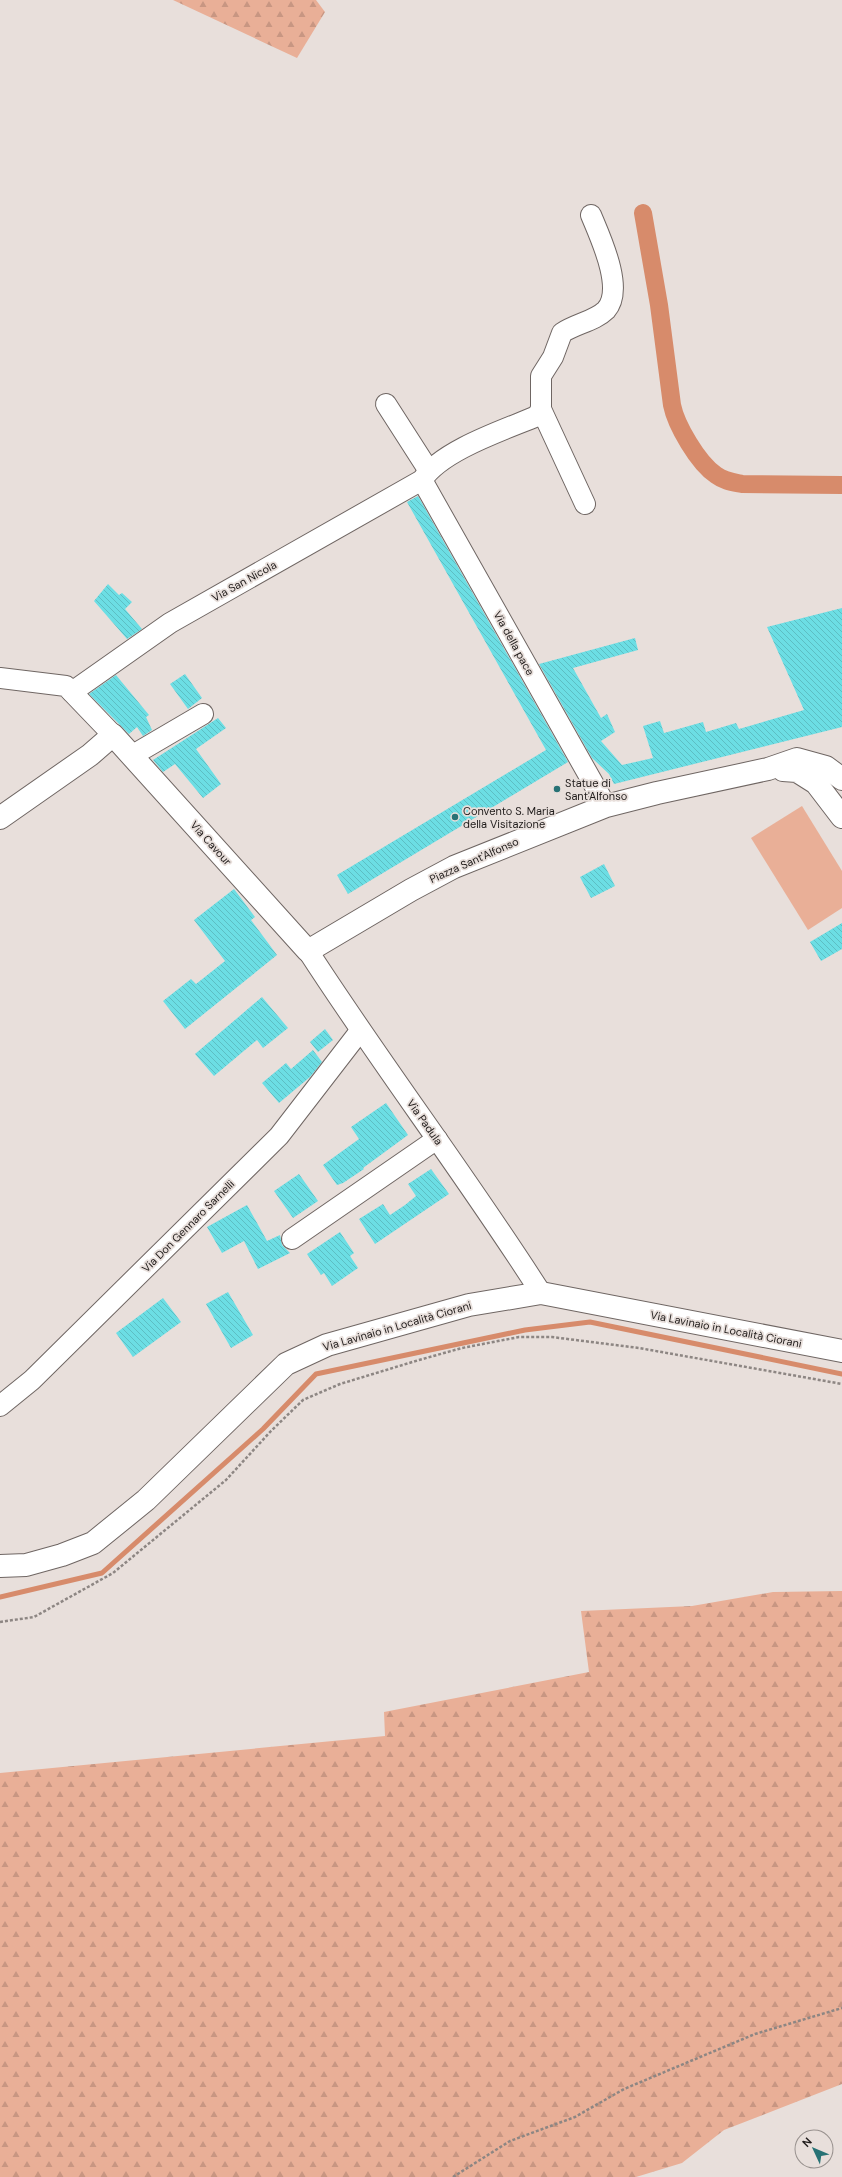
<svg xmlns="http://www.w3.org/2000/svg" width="842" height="2177" font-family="'DM Sans',sans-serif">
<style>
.forest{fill:url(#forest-firs)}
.pitch{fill:#e9af97}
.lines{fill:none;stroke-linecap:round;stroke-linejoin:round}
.stream{stroke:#d78b6b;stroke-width:5}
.canal{stroke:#d78b6b;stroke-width:18}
.building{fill:url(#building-back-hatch)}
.street-casing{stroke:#6f6663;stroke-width:22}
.secondary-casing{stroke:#6f6663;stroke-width:24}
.path{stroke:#8d8683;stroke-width:2.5;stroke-dasharray:3 2;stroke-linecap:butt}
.street{stroke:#fff;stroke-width:20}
.secondary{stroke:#fff;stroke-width:22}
.poi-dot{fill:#277275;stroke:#e8dfdb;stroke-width:1.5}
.labels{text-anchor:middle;stroke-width:3.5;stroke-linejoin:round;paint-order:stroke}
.street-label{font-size:11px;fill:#201c1b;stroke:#e8dfdb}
.poi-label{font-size:11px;fill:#201c1b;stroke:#e8dfdb;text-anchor:start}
</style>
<defs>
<pattern id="forest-firs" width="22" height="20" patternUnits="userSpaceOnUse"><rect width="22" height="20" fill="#e9af97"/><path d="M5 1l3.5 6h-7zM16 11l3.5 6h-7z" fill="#c89682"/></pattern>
<pattern id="building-back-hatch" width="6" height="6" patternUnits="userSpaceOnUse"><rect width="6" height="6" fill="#6cdee4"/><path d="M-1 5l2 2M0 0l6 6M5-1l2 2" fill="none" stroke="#5dbec3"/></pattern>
</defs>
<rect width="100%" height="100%" fill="#e8dfdb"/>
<g class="forest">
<path d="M173,0H316L325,12L297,58Z"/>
<path d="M842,1591V2084L724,2130L682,2163L636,2177H0V1773L385,1736L384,1712L589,1672L581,1611L692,1606L773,1592Z"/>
</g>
<path class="pitch" d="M802,806L842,871V908L808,930L751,838Z"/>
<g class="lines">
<path class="stream" d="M0,1597L102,1573L263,1429L316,1374L525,1330L590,1322L842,1374"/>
<path class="canal" d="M643,213L659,305L672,405C676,425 698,463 716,475C724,481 732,482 742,484L842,485"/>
</g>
<g class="building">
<path d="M418,496L568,762L348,894L337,875L546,750L407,502Z"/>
<path d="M108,584L119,595L122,593L132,602L125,609L142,629L127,639L94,601Z"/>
<path d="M842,608V727L614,784L609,774L592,758L539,664L635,638L638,650L573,668L601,718L607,714L615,732L601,741L622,765L653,758L643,726L660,721L664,733L703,722L706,732L736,723L739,729L804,710L767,627Z"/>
<path d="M185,674L202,698L188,709L170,684Z"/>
<path d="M116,675L149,715L146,717L152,730L143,736L137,727L129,734L89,694Z"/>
<path d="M218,718L226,728L196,749L221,784L203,798L175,764L163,772L153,760Z"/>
<path d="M604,864L615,886L591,898L580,877Z"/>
<path d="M234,889L255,917L251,920L277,955L185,1029L163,1001L191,979L196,984L225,961L194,920Z"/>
<path d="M842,923V949L821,961L810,942Z"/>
<path d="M262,997L288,1028L263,1048L257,1040L214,1076L195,1054Z"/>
<path d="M325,1029L333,1040L318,1052L310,1042Z"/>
<path d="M313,1050L322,1062L310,1077L279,1103L262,1083L286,1063L291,1069Z"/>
<path d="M386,1103L408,1135L363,1168L364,1169L343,1183L337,1185L323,1165L359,1139L351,1127Z"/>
<path d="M431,1169L449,1194L375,1244L359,1219L383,1204L390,1215L405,1205L416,1196L408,1184Z"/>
<path d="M299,1174L318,1201L293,1218L274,1191Z"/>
<path d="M247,1205L267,1241L280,1235L282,1245L290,1253L258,1269L244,1241L222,1253L207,1227Z"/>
<path d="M340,1232L354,1253L350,1256L358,1268L332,1286L324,1273L321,1275L307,1254Z"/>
<path d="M228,1292L253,1335L231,1348L206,1304Z"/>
<path d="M163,1298L181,1322L133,1357L116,1333Z"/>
</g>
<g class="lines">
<g class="street-casing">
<g id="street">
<path d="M386,404L429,471"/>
<path d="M541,409L585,504"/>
<path d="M422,480L606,806"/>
<path d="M0,678L66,686L113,735"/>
<path d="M72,692L170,623L422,480C442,450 504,430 537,416L541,409V376L553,357L562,333C575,324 595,321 606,310C625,289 600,237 591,215"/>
<path d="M133,755L203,714"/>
<path d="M308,951C383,1067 467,1177 541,1293"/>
<path d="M292,1239L437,1139"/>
<path d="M0,1406L32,1380L279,1136L360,1031"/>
</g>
</g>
<g class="secondary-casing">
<g id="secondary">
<path d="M783,770L797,771L816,783L842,817"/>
<path d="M0,818L90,755L113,735L308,951L411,890L454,867L606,806L657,793L768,769L797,759L826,767L842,779"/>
<path d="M0,1566L26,1565L62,1555L93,1543L146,1500L286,1364L327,1345L469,1305L541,1293L842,1351"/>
</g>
</g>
<g class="path">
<path d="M0,1622L34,1617L113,1573L226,1480L271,1431L303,1400L340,1384L419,1360L462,1348L519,1337H552L639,1348L842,1384"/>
<path d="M453,2177L510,2141L575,2117L624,2089L755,2034L842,2008"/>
</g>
<use href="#street" class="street"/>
<use href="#secondary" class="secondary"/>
</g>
<g class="poi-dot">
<circle cx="557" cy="789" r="4"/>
<circle cx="455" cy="817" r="4"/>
</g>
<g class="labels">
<g class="street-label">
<text transform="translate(244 581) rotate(-29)" y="4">Via San Nicola</text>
<text transform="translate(514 643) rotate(61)" y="4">Via della pace</text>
<text transform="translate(211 843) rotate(48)" y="4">Via Cavour</text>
<text transform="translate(474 860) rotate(-24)" y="4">Piazza Sant'Alfonso</text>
<text transform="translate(425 1122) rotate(55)" y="4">Via Padula</text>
<text transform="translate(188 1226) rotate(-45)" y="4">Via Don Gennaro Sarnelli</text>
<text transform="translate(397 1326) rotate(-16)" y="4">Via Lavinaio in Località Ciorani</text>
<text transform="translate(726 1329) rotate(11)" y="4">Via Lavinaio in Località Ciorani</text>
</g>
<g class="poi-label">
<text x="565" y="787">Statue di<tspan x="565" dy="13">Sant'Alfonso</tspan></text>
<text x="463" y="815">Convento S. Maria<tspan x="463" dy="13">della Visitazione</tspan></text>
</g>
</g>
<g transform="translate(814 2149) rotate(314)"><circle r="19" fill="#e8dfdb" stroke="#98918e"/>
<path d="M0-3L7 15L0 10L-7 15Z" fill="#277275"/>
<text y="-6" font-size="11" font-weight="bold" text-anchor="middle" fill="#201c1b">N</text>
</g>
</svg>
